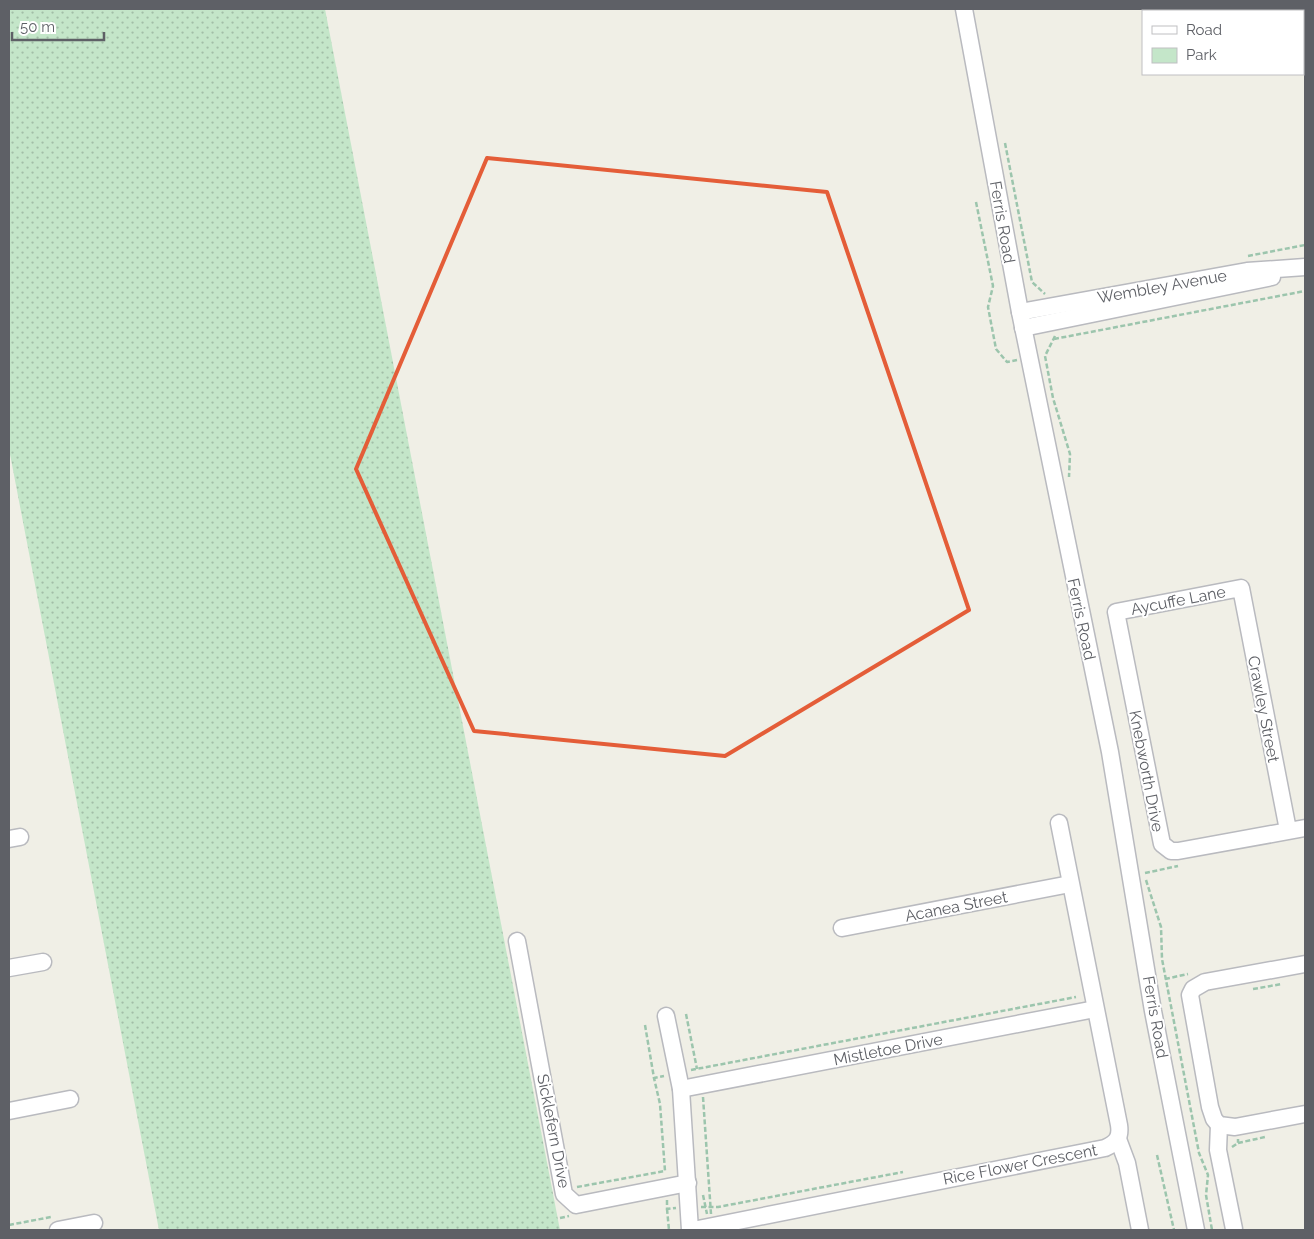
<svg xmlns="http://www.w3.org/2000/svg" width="1314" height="1239" font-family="Raleway,sans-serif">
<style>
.green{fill:url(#green-dots)}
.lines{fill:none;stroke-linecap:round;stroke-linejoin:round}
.minor-casing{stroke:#b9babf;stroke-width:19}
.path{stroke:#9cc5ad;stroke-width:2.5;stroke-dasharray:5 2.5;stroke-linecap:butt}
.minor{stroke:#fff;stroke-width:16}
.marked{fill:none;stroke:#e45d38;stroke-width:4;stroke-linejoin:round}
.labels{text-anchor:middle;stroke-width:4;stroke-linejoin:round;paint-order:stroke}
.street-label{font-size:16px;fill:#5e6066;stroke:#fff}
</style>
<defs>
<pattern id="green-dots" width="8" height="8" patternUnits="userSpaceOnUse" patternTransform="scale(1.25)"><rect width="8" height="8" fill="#c4e6c9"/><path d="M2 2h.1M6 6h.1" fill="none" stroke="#a2bea7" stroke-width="1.8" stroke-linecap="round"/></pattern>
</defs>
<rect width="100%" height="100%" fill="#f0efe6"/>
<path class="green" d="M9,9H325L560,1230H159L9,449Z"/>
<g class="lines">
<g class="minor-casing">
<g id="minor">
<path d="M964,9L1020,312L1110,752L1153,1011L1196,1230"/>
<path d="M1020,312L1247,271L1305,267"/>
<path d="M1023,328L1272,277"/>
<path d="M1288,830L1241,588L1116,612L1162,844L1171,851H1178L1305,828"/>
<path d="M9,839L20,837"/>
<path d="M842,928L1070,884"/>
<path d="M517,941L564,1194L576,1205L688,1183"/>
<path d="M1305,964L1205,982L1193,989L1190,995L1210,1107L1214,1119L1219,1125L1235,1127L1305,1114"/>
<path d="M9,968L43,962"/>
<path d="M666,1016L681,1089L690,1230"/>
<path d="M681,1089L1095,1009"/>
<path d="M9,1111L70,1099"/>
<path d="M1219,1125L1218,1150L1234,1229"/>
<path d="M1118,1139L1127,1163L1140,1230"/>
<path d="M58,1230L94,1223"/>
<path d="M693,1230L1105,1148C1116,1143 1121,1138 1119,1125L1059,823"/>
</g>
</g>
<g class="path">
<path d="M1005,143L1032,282L1045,294"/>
<path d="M976,202L993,286L988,307L996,349L1007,362L1017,360"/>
<path d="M1248,256L1305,245"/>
<path d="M1055,336L1045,356L1053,398L1070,454L1069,477"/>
<path d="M1054,339L1305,291"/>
<path d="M1145,873L1178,866"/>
<path d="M1146,880L1161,927L1162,959L1199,1153L1208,1175L1206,1195L1212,1230"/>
<path d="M1165,979L1188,974"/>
<path d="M1253,989L1282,984"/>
<path d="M686,1014L697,1069"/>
<path d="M645,1025L654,1078L664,1076"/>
<path d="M691,1070L1076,997"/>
<path d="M703,1097L711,1214"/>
<path d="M1238,1143L1265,1137"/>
<path d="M1232,1147L1238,1143V1139"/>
<path d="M1157,1155L1174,1230"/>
<path d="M577,1187L665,1171L660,1104L654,1078"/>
<path d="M703,1195L707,1214"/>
<path d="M667,1200V1209L676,1208"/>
<path d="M701,1207H718L903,1172"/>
<path d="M667,1209L669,1230"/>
<path d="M560,1218L569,1216"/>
<path d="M9,1225L51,1217"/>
</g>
<use href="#minor" class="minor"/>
</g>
<path class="marked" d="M487,158L827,192L969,610L725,756L474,731L356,469Z"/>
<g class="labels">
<g class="street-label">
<text transform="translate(1003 222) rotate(80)" y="6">Ferris Road</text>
<text transform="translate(1162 286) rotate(-10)" y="6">Wembley Avenue</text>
<text transform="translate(1178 600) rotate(-11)" y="6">Aycuffe Lane</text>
<text transform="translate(1082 619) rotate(78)" y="6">Ferris Road</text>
<text transform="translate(1264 709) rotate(79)" y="6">Crawley Street</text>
<text transform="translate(1147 771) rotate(79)" y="6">Knebworth Drive</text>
<text transform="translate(956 906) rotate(-11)" y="6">Acanea Street</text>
<text transform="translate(1156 1017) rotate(80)" y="6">Ferris Road</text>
<text transform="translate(888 1049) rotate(-11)" y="6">Mistletoe Drive</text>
<text transform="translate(554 1131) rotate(79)" y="6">Sicklefern Drive</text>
<text transform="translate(1020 1164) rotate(-11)" y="6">Rice Flower Crescent</text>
</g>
</g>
<rect width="1314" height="1239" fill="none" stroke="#5e6066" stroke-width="20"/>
<rect x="1142" y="10" width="162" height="65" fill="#ffffff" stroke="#bfbfc2"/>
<rect x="1152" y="26" width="25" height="8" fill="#ffffff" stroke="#bfbfc2"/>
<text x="1186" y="35" font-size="15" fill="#5e6066">Road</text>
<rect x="1152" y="48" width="25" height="15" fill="#c4e6c9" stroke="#bfbfc2"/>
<text x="1186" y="60" font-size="15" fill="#5e6066">Park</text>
<path d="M12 32v8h92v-8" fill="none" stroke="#5e6066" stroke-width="2.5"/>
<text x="20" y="32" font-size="15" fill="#5e6066" stroke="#ffffff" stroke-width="4" paint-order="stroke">50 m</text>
</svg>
